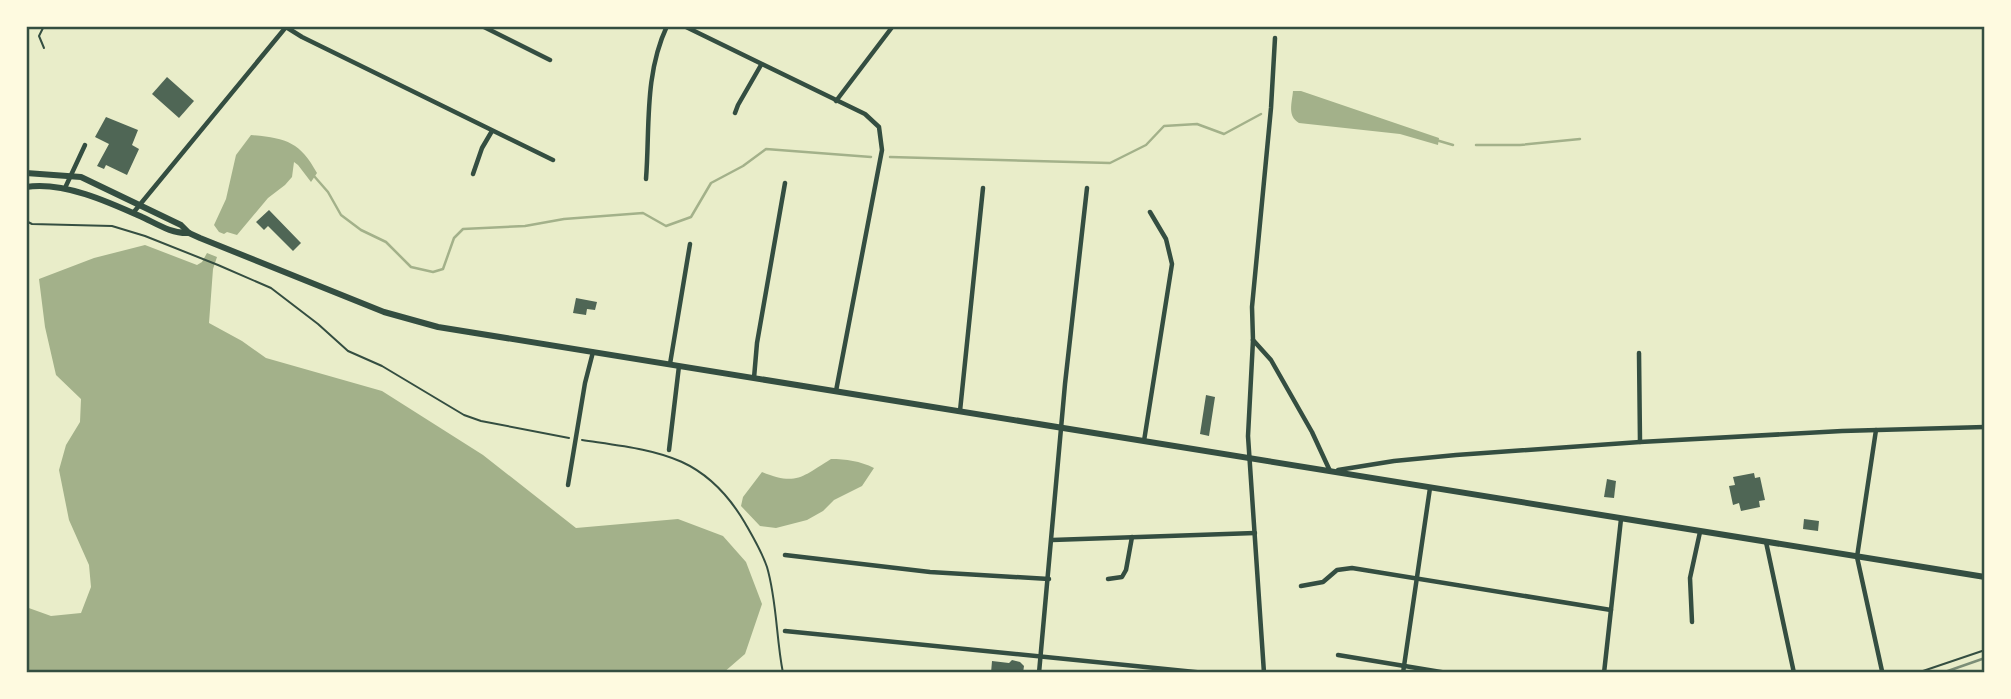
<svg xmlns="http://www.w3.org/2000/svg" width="2011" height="699" font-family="'Space Grotesk',sans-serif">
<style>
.water{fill:#a3b18a}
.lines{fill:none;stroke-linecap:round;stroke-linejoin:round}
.stream{stroke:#a3b18a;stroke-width:2.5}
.building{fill:#4f6655}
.path{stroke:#344e41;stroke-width:2}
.minor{stroke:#344e41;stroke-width:4.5}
.primary{stroke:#344e41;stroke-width:6}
.rail{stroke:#7c8e77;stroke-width:2.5}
.neatline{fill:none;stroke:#344e41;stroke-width:2.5}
</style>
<rect width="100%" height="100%" fill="#e9edc9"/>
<g class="water">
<path d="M1293,91H1301L1439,138L1438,145L1400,134L1299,123C1287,116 1292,103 1293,91Z"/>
<path d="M251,135C286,138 300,142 317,173L311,182L298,165L294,162L292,177L285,185L268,198L237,235L227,232L224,234L219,232L214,225L226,199L236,155Z"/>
<path d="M145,245L197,265L202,262L207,253L217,257L213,269L209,323L242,341L266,358L382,391L483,455L576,528L678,519L723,536L746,562L762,604L745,654L723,673H26V607L51,616L81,613L91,587L89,565L69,520L59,470L66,445L80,422L81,399L56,375L45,327L39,279L94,258Z"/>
<path d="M831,459C846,459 860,461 874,468L862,486L834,500L823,511L807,520L776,528L760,526L741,506L743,497L762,472C796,486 802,477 831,459Z"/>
</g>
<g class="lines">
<g class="stream">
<path d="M1436,140L1453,145"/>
<path d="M1476,145H1520L1580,139"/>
<path d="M890,157L1110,163L1146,145L1164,126L1197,124L1224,134L1261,114"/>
<path d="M314,176L328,192L341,215L361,230L386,242L411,267L433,272L443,269L454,238L463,229L525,226L564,219L643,213L666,226L691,217L711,183L743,166L766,149L871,157"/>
</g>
</g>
<g class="building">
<path d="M167,77L194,101L179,118L152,94Z"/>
<path d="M106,117L138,130L132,145L139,149L127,175L106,165L104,169L97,166L109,144L95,137Z"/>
<path d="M269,210L301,243L293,251L268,226L264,230L256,222Z"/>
<path d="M576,298L597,302L595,310L587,309L586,315L573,313Z"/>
<path d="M1206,395L1215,397L1209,436L1200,434Z"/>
<path d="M1754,473L1755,478L1760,477L1765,500L1759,501L1760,507L1741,511L1739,503L1733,505L1729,486L1735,485L1733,477Z"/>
<path d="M1607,479L1616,481L1614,498L1604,497Z"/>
<path d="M1804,519L1819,521L1818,531L1803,529Z"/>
<path d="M1012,660L1020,662L1024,666L1023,673H991L992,661L1009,663Z"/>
</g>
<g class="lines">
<g class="path">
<path d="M44,26L39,36L44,48"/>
<path d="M26,221L32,224L112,226L145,236L218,265L271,288L318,324L348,351L382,366L464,415L481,421L569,438"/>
<path d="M582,440C656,451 704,453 745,523C753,537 762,552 767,567C777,601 776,638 783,673"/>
<path d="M1917,673L1985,650"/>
</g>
<g class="minor">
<path d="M482,26L550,60"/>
<path d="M684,26L865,114L879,127L882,150L836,391"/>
<path d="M286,27L302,37L553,160"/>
<path d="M836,101L893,26"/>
<path d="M735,113L738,105L761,65"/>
<path d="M473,174L482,148L492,131"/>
<path d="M646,179C650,128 644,75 667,26"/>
<path d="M65,188L85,145"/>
<path d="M133,213L286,27"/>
<path d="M1253,340L1271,360L1312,432L1330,471"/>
<path d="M1639,353L1640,442"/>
<path d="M670,364L690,244"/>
<path d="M754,378L757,343L785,183"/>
<path d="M960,411L983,188"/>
<path d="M1876,430L1857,557L1882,671"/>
<path d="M1144,441L1172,264L1166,239L1150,212"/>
<path d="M669,450L679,366"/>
<path d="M1338,470L1394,461L1456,455L1640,442L1842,431L1985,427"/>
<path d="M568,485L585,383L593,352"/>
<path d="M1052,540L1255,533"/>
<path d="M1766,542L1794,673"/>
<path d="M785,555L930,572L1049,579"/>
<path d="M1108,579L1122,577L1126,570L1132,537"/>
<path d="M1301,586L1323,582L1337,570L1352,568L1611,610"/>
<path d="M1692,622L1690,578L1700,532"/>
<path d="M785,631L1205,673"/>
<path d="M1338,655L1447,673"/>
<path d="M1039,673L1065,384L1087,188"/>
<path d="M1264,673L1248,436L1253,340L1252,307L1271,108L1275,38"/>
<path d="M1403,673L1430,488"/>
<path d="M1604,673L1621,519"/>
</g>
<g class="primary">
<path d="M26,173L81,177L181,225L189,233L200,238L384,312L438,327L1985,577"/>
<path d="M26,187C63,181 109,202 142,217C157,224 172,234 189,233"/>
<path d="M26,398V497"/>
</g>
<path class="rail" d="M1942,673L1985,658"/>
</g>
<rect width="2011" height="699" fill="none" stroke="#fefae0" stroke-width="56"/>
<rect x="28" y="28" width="1955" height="643" class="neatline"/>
</svg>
